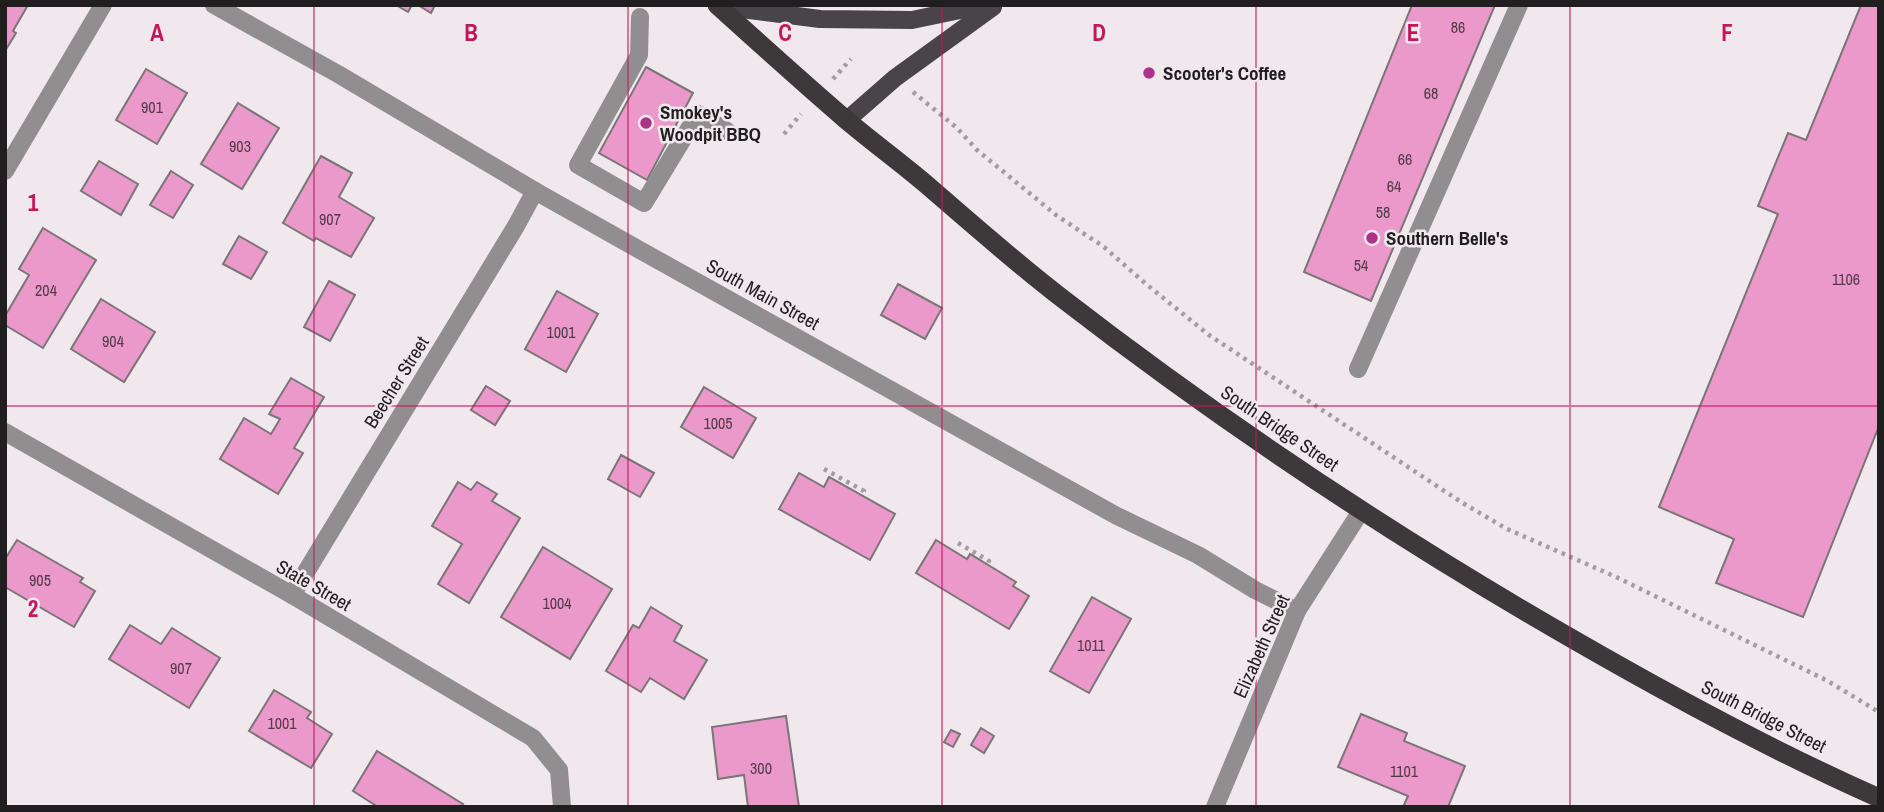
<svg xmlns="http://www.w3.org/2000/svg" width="1884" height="812" font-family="'Archivo Narrow',sans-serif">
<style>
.building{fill:#ea99ca;stroke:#7b7578;stroke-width:2}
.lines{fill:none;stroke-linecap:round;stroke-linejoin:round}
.path{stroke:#a39da0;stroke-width:4.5;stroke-dasharray:3.5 5;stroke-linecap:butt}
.service{stroke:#918e90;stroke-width:18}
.minor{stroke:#918e90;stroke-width:18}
.primary{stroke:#494447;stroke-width:18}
.trunk{stroke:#3d383a;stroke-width:19}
.grid{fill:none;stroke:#c2185b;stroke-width:2;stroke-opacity:0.55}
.poi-dot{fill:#ad3386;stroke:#f0e8ec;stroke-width:2.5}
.labels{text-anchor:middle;stroke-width:5;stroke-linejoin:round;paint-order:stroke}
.number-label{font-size:16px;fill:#533d4a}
.poi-label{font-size:19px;font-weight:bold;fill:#211e1f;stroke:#f0e8ec;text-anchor:start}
.street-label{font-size:19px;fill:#211e1f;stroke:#f0e8ec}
.grid-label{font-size:23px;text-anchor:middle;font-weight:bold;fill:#c2185b;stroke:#f0e8ec;stroke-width:5;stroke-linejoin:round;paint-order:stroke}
</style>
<rect width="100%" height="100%" fill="#f0e8ec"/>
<g class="building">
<path d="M5,5H28L13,31L16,33L5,51Z"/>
<path d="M396,5H412L408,12Z"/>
<path d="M418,5H435L431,13Z"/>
<path d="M1412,5H1495L1371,301L1304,272Z"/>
<path d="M1861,5H1879V426L1803,617L1716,583L1734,539L1659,507L1778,214L1758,206L1788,133L1806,140Z"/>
<path d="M646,67L693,93L647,180L599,153Z"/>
<path d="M146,69L187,93L157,144L116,120Z"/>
<path d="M238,103L279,128L242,189L201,164Z"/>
<path d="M321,156L352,173L339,197L374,218L351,257L316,238L314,241L283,223Z"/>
<path d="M99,161L138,184L121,215L81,191Z"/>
<path d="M171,171L193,185L173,218L150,205Z"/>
<path d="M43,228L96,260L43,348L5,325V316L29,275L19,269Z"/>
<path d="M239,236L267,252L251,279L223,264Z"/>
<path d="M329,281L355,295L330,341L304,327Z"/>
<path d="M898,284L942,308L925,339L881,315Z"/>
<path d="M557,291L598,314L566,372L525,349Z"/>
<path d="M101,299L155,332L124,382L71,349Z"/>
<path d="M291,378L324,397L294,448L303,453L278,494L220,459L244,418L271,434L280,419L269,414Z"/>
<path d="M486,386L510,401L495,425L471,410Z"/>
<path d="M704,387L756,418L733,458L681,427Z"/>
<path d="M621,455L654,473L640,497L608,479Z"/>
<path d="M799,473L824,487L829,477L895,514L870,560L779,509Z"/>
<path d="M458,482L471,490L477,482L497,494L492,501L520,518L469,603L438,584L462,544L432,526Z"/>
<path d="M17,540L83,578L80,582L95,591L74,627L5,587V559Z"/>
<path d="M936,540L967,559L970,554L1016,582L1013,586L1029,596L1009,629L916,573Z"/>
<path d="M543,547L612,589L570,659L501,617Z"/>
<path d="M1092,597L1131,619L1089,693L1050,671Z"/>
<path d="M651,607L682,626L674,641L707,660L684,699L650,678L641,692L606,671L633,625L639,628Z"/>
<path d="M130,625L161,644L172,628L220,658L189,708L109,659Z"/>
<path d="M274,690L311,712L307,718L332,734L311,768L249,731Z"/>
<path d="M1361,714L1407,733L1404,741L1465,766L1448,807H1403L1408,796L1338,767Z"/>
<path d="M786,716L799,807H748L744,775L718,779L712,727Z"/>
<path d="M981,728L994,736L984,753L971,745Z"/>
<path d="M951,730L960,734L953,747L944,742Z"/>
<path d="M377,751L463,804L461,807H378L353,791Z"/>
</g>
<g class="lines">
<g class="path">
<path d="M833,79L851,59"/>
<path d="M913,92L957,128L977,150L1056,215L1104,247L1146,284L1209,335L1461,502L1507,529L1614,576L1826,680L1879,712"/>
<path d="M784,134L801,114"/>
<path d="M824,469L864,491L862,495"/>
<path d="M958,543L989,561L987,565"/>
</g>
<g class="service">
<path d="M640,17L639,55L578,165L644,203L698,114L727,131"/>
<path d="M1358,369L1519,5"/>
</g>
<g class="minor">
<path d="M214,5L338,74L535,191L654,258L1117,516L1198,555L1255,590L1297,611"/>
<path d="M5,171L103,5"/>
<path d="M5,432L292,595L533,738L559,770L562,807"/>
<path d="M292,595L516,226L535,191"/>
<path d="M1215,807L1297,611L1361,511"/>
</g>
<g class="primary">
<path d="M718,6L820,19L912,20L984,5"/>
<path d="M847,120L895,78L993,7"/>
</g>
<path class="trunk" d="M717,5C759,43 801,81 844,118C871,141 900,162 927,185C972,224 1016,263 1063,299C1226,425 1398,539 1576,641C1675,698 1775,752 1879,798"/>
</g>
<path class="grid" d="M314,5V807M628,5V807M942,5V807M1256,5V807M1570,5V807M5,406H1879"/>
<g class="poi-dot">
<circle cx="1149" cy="73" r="7"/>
<circle cx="646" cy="123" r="7"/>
<circle cx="1372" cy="238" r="7"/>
</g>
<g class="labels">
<g class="number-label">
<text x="1458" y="33">86</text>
<text x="1431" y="99">68</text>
<text x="152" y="113">901</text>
<text x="240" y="152">903</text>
<text x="1405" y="165">66</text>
<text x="1394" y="192">64</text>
<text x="1383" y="218">58</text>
<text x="330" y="225">907</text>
<text x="1361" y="271">54</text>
<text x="1846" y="285">1106</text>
<text x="46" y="296">204</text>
<text x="561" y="338">1001</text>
<text x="113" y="347">904</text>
<text x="718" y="429">1005</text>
<text x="40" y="586">905</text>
<text x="557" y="609">1004</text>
<text x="1091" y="651">1011</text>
<text x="181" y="674">907</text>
<text x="282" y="729">1001</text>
<text x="761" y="774">300</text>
<text x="1404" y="777">1101</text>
</g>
<g class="poi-label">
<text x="1163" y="80">Scooter's Coffee</text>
<text x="660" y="119">Smokey's<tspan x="660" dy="22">Woodpit BBQ</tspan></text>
<text x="1386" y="245">Southern Belle's</text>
</g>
<g class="street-label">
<text transform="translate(763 294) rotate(29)" y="7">South Main Street</text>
<text transform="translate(396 382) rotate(-58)" y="7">Beecher Street</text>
<text transform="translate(1280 428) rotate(34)" y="7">South Bridge Street</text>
<text transform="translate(314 585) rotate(30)" y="7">State Street</text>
<text transform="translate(1261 646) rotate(-66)" y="7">Elizabeth Street</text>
<text transform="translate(1764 716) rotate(27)" y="7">South Bridge Street</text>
</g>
</g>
<g class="grid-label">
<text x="157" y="41">A</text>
<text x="471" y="41">B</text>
<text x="785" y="41">C</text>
<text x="1099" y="41">D</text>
<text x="1413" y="41">E</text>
<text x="1727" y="41">F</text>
<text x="33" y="211">1</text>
<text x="33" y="617">2</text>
</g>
<rect width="1884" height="812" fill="none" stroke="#211e1f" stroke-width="14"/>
</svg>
